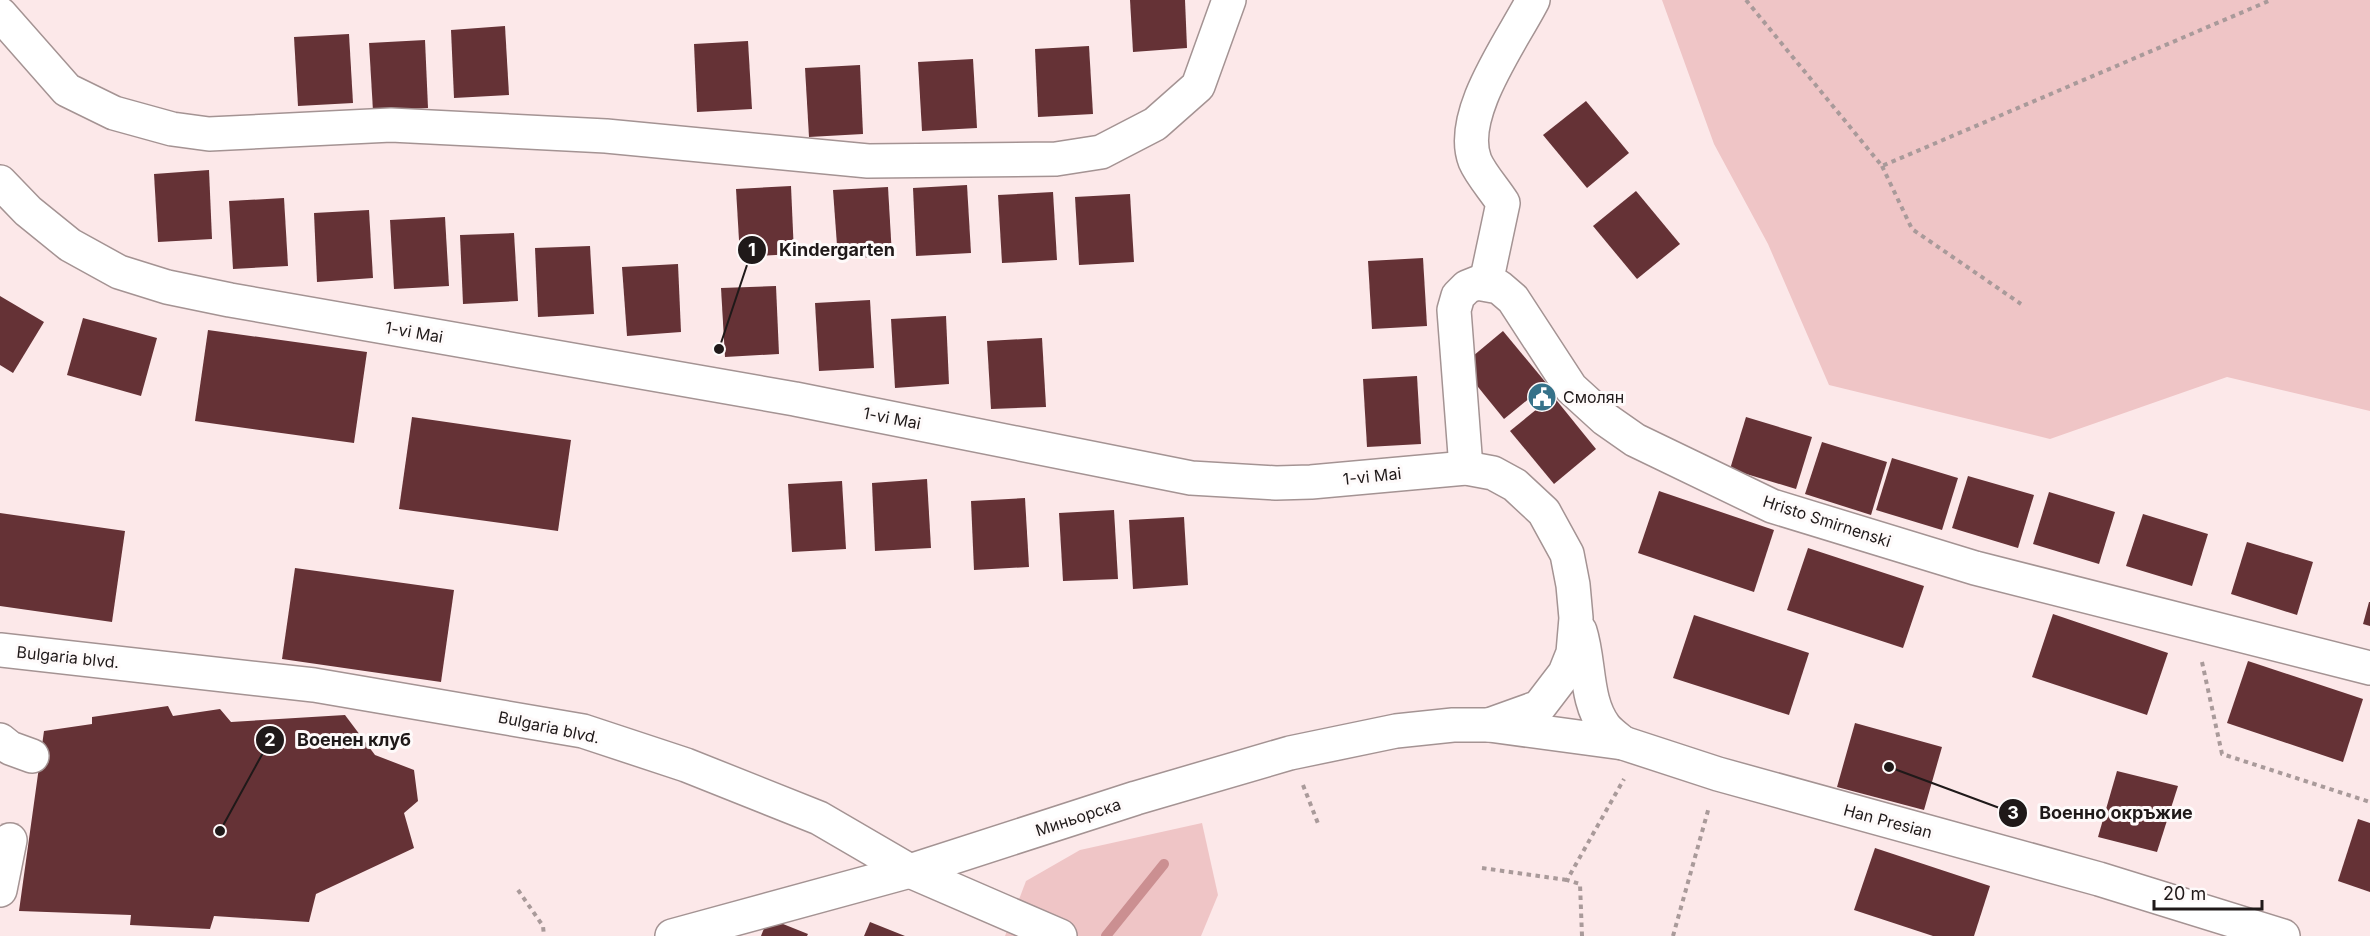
<svg xmlns="http://www.w3.org/2000/svg" width="2370" height="936" font-family="Inter,sans-serif">
<style>
.green{fill:#efc5c6}
.lines{fill:none;stroke-linecap:round;stroke-linejoin:round}
.stream{stroke:#cb8f91;stroke-width:10}
.building{fill:#653236}
.minor-casing{stroke:#a49393;stroke-width:36}
.path{stroke:#a99a9a;stroke-width:4;stroke-dasharray:4.5 4.5;stroke-linecap:butt}
.minor{stroke:#fff;stroke-width:33}
.labels{text-anchor:middle;stroke-width:6;stroke-linejoin:round;paint-order:stroke}
.street-label{font-size:16px;fill:#1f1919;stroke:#fefafa}
.poi-label{font-size:16px;fill:#1f1919;stroke:#fefafa;text-anchor:start}
.leader{fill:none;stroke:#1f1919;stroke-width:2}
.callout-dot{fill:#1f1919;stroke:#fefafa;stroke-width:2}
.mark-label{font-size:18px;text-anchor:middle;font-weight:bold;fill:#fff}
.callout-label{font-size:18px;text-anchor:middle;font-weight:bold;fill:#1f1919;stroke:#fefafa;stroke-width:6;stroke-linejoin:round;paint-order:stroke}
</style>
<rect width="100%" height="100%" fill="#fce8e9"/>
<g class="green">
<path d="M1662,0H2370V411L2227,377L2050,439L1829,385L1768,244L1714,144Z"/>
<path d="M1202,823L1218,895L1201,936H1005L1026,881L1080,850Z"/>
</g>
<g class="lines">
<path class="stream" d="M1106,936L1164,864"/>
</g>
<g class="building">
<path d="M1130,0H1185L1187,48L1133,52Z"/>
<path d="M505,26L509,95L454,98L451,30Z"/>
<path d="M349,34L353,103L298,106L294,37Z"/>
<path d="M425,40L428,108L373,111L369,43Z"/>
<path d="M748,41L752,109L697,112L694,44Z"/>
<path d="M1089,46L1093,114L1038,117L1035,49Z"/>
<path d="M973,59L977,128L922,131L918,62Z"/>
<path d="M860,65L863,134L809,137L805,68Z"/>
<path d="M1586,101L1629,153L1587,188L1543,135Z"/>
<path d="M209,170L212,239L158,242L154,174Z"/>
<path d="M967,185L971,253L916,256L913,188Z"/>
<path d="M791,186L794,254L740,257L736,189Z"/>
<path d="M888,187L892,256L838,259L833,190Z"/>
<path d="M1636,191L1680,244L1637,279L1593,226Z"/>
<path d="M1053,192L1057,260L1002,263L998,195Z"/>
<path d="M1130,194L1134,262L1079,265L1075,197Z"/>
<path d="M284,198L288,266L233,269L229,201Z"/>
<path d="M369,210L373,278L317,282L314,213Z"/>
<path d="M445,217L449,286L394,289L390,220Z"/>
<path d="M514,233L518,301L463,304L460,235Z"/>
<path d="M590,246L594,314L538,317L535,248Z"/>
<path d="M1423,258L1427,326L1372,329L1368,261Z"/>
<path d="M678,264L681,332L627,336L622,267Z"/>
<path d="M776,286L779,354L725,357L721,288Z"/>
<path d="M0,296L44,322L13,373L0,365Z"/>
<path d="M870,300L874,368L819,371L815,303Z"/>
<path d="M946,316L949,384L895,388L891,319Z"/>
<path d="M83,318L157,338L141,396L67,375Z"/>
<path d="M208,330L367,352L354,443L195,421Z"/>
<path d="M1503,331L1547,384L1504,419L1461,366Z"/>
<path d="M1042,338L1046,407L991,409L987,341Z"/>
<path d="M1417,376L1421,444L1367,447L1363,379Z"/>
<path d="M1553,396L1596,449L1554,484L1510,431Z"/>
<path d="M412,417L571,440L558,531L399,509Z"/>
<path d="M1746,417L1812,437L1796,489L1730,469Z"/>
<path d="M1822,442L1887,462L1871,515L1805,494Z"/>
<path d="M1892,458L1958,478L1942,530L1876,510Z"/>
<path d="M1968,476L2034,495L2018,548L1952,528Z"/>
<path d="M927,479L931,548L875,551L872,483Z"/>
<path d="M842,481L846,549L792,552L788,484Z"/>
<path d="M1659,491L1774,530L1754,592L1638,553Z"/>
<path d="M2049,492L2115,512L2099,564L2033,544Z"/>
<path d="M1025,498L1029,567L974,570L971,501Z"/>
<path d="M1114,510L1118,579L1063,581L1059,513Z"/>
<path d="M0,513L125,531L112,622L0,606Z"/>
<path d="M2143,514L2208,534L2192,586L2126,566Z"/>
<path d="M1184,517L1188,585L1133,589L1129,520Z"/>
<path d="M2247,542L2313,562L2297,615L2231,594Z"/>
<path d="M1808,548L1924,586L1903,648L1787,610Z"/>
<path d="M295,568L454,590L441,682L282,659Z"/>
<path d="M2369,602H2370V626L2363,624Z"/>
<path d="M2053,614L2168,653L2147,715L2032,677Z"/>
<path d="M1694,615L1809,653L1789,715L1673,678Z"/>
<path d="M2248,661L2363,699L2343,762L2227,723Z"/>
<path d="M168,706L173,716L220,709L231,722L345,715L375,755L414,770L418,801L404,813L414,848L316,894L309,922L214,916L210,929L130,925L131,915L19,911L44,731L92,724V717Z"/>
<path d="M1855,723L1942,747L1924,810L1837,787Z"/>
<path d="M2117,771L2178,786L2157,852L2098,837Z"/>
<path d="M2358,819L2370,823V892L2338,881Z"/>
<path d="M1875,848L1990,886L1974,936H1933L1854,910Z"/>
<path d="M768,918L808,934L807,936H761Z"/>
<path d="M870,922L905,936H864Z"/>
</g>
<g class="lines">
<g class="minor-casing">
<g id="minor">
<path d="M0,14L67,90L114,113L172,129L209,134L391,125L606,136L868,161L1056,159L1101,152L1155,124L1198,86L1229,0"/>
<path d="M0,182L28,211L70,245L119,272L167,287L230,300L795,399L1191,478L1276,483L1311,482L1466,468L1493,473L1515,485L1544,512L1567,554L1573,585L1576,618L1573,653L1565,673L1539,707L1489,725"/>
<path d="M1486,283L1503,203C1495,190 1481,175 1475,161C1457,115 1512,41 1533,0"/>
<path d="M1466,468L1454,310L1458,296L1467,287L1477,283L1499,287L1513,299L1571,388L1605,419L1635,440L1772,506L1975,568L2370,668"/>
<path d="M1580,631C1590,662 1585,701 1605,727C1610,733 1617,738 1623,743"/>
<path d="M0,650L314,685L583,731L686,765L819,818L910,871L1060,936"/>
<path d="M0,740L10,748L32,756"/>
<path d="M0,890L10,840"/>
<path d="M672,936L910,871L1136,798L1290,753L1396,731L1453,725H1489L1623,743L1718,774L2099,879L2283,936"/>
</g>
</g>
<g class="path">
<path d="M1746,0L1882,166L2271,0"/>
<path d="M1882,166L1912,229L2021,304"/>
<path d="M2202,662L2222,754L2370,802"/>
<path d="M1303,785L1319,826"/>
<path d="M1482,868L1567,880"/>
<path d="M518,890L543,926L544,936"/>
<path d="M1582,936L1580,884L1567,880L1624,779"/>
<path d="M1673,936L1709,807"/>
</g>
<use href="#minor" class="minor"/>
</g>
<defs>
<g id="civic-disc" transform="scale(1.5)"><circle r="9.5" fill="#367289" stroke="#fefafa"/><path d="M-.6-6.5H3V-4.5H.6V-3L4-1V1h2V6H-6V1h2V-1L-.6-3ZM-1.2 2.5V6h2.4V2.5Z" fill="#fff"/></g>
</defs>
<g fill-rule="evenodd">
<use href="#civic-disc" x="1542" y="397"/>
</g>
<g class="labels">
<g class="street-label">
<text transform="translate(414 332) rotate(10)" y="6">1-vi Mai</text>
<text transform="translate(892 418) rotate(11)" y="6">1-vi Mai</text>
<text transform="translate(1372 476) rotate(-6)" y="6">1-vi Mai</text>
<text transform="translate(1827 521) rotate(18)" y="6">Hristo Smirnenski</text>
<text transform="translate(68 657) rotate(6)" y="6">Bulgaria blvd.</text>
<text transform="translate(549 727) rotate(12)" y="6">Bulgaria blvd.</text>
<text transform="translate(1078 817) rotate(-18)" y="6">Миньорска</text>
<text transform="translate(1888 821) rotate(15)" y="6">Han Presian</text>
</g>
<g class="poi-label">
<text x="1563" y="403">Смолян</text>
</g>
</g>
<path class="leader" d="M719 349L752 250M220 831L270 740M1889 767L2013 813"/>
<g class="callout-dot">
<circle cx="719" cy="349" r="6"/>
<circle cx="220" cy="831" r="6"/>
<circle cx="1889" cy="767" r="6"/>
<circle cx="752" cy="250" r="15"/>
<circle cx="270" cy="740" r="15"/>
<circle cx="2013" cy="813" r="15"/>
</g>
<g class="mark-label">
<text x="752" y="256">1</text>
<text x="270" y="746">2</text>
<text x="2013" y="819">3</text>
</g>
<g class="callout-label">
<text x="837" y="256">Kindergarten</text>
<text x="354" y="746">Военен клуб</text>
<text x="2116" y="819">Военно окръжие</text>
</g>
<path d="M2154 900v9h108v-9" fill="none" stroke="#1f1919" stroke-width="3"/>
<text x="2163" y="900" font-size="18" fill="#1f1919" stroke="#fefafa" stroke-width="4.5" paint-order="stroke">20 m</text>
</svg>
